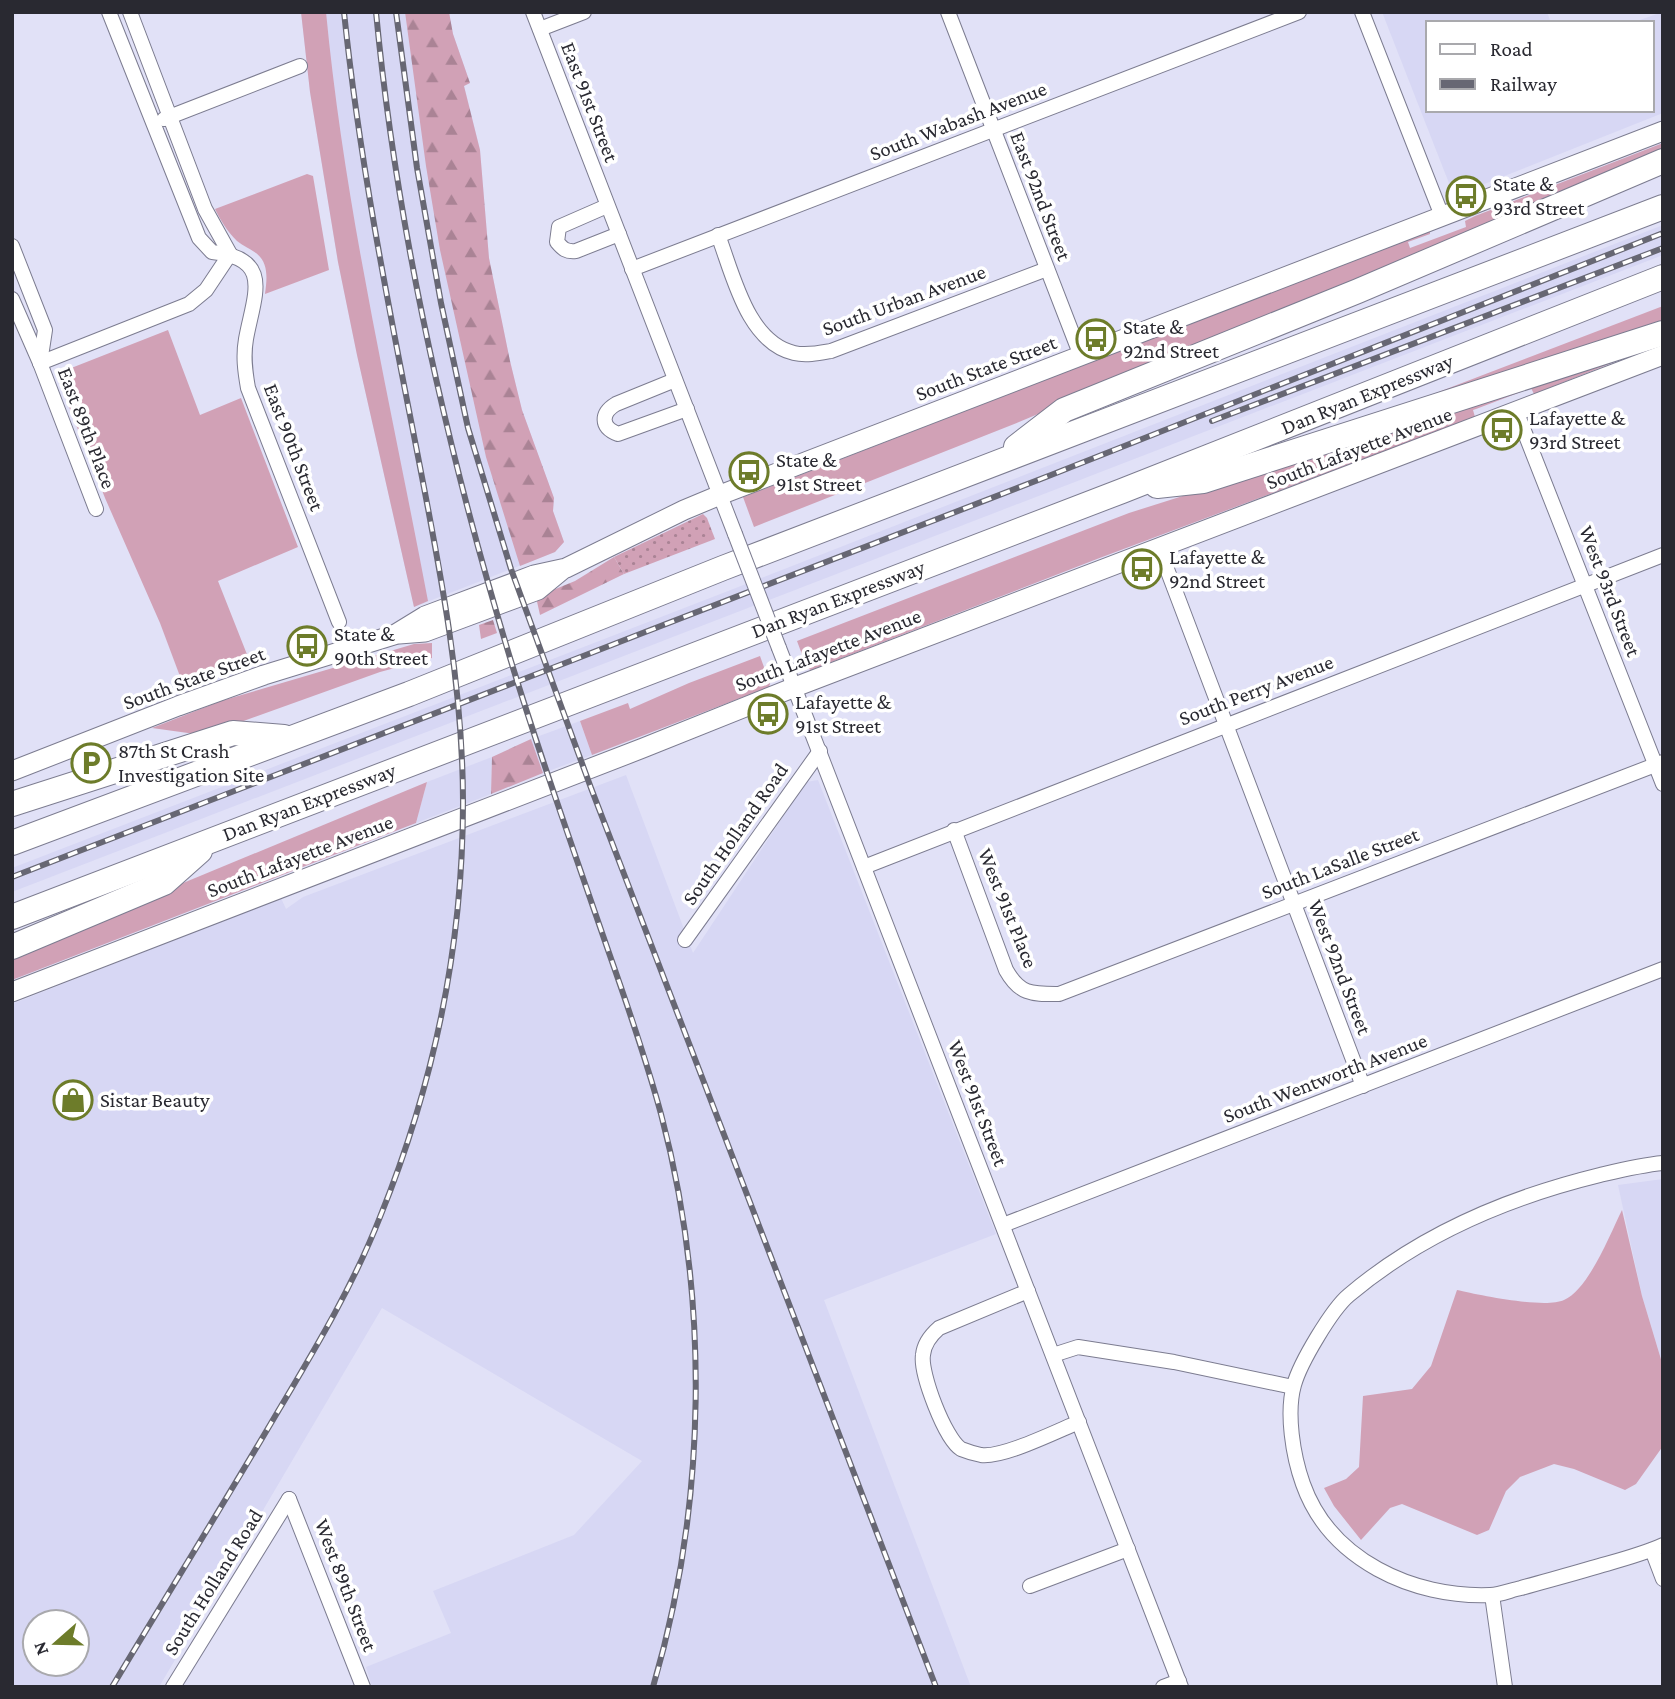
<svg xmlns="http://www.w3.org/2000/svg" width="1675" height="1699" font-family="'Crimson Pro',serif">
<style>
.built{fill:#d7d7f4;fill-rule:evenodd}
.grass{fill:#d1a1b6}
.forest{fill:url(#forest-firs)}
.garden{fill:url(#garden-dots)}
.lines{fill:none;stroke-linecap:round;stroke-linejoin:round}
.street-casing{stroke:#7c7c90;stroke-width:16}
.secondary-casing{stroke:#7c7c90;stroke-width:21}
.highway-casing{stroke:#7c7c90;stroke-width:26}
.street{stroke:#fff;stroke-width:14}
.secondary{stroke:#fff;stroke-width:19}
.highway{stroke:#fff;stroke-width:24}
.rail-casing{stroke:#676773;stroke-width:6}
.rail{stroke:#fff;stroke-width:3.5;stroke-dasharray:10;stroke-linecap:butt}
.street-bridge-casing{stroke:#7c7c90;stroke-width:16;stroke-linecap:butt}
.street-bridge{stroke:#fff;stroke-width:14}
.labels{text-anchor:middle;stroke-width:7;stroke-linejoin:round;paint-order:stroke}
.street-label{font-size:21px;fill:#292931;stroke:#fff}
.poi-label{font-size:21px;fill:#292931;stroke:#fff;text-anchor:start}
</style>
<defs>
<pattern id="forest-firs" width="22" height="20" patternUnits="userSpaceOnUse" patternTransform="scale(1.75)"><rect width="22" height="20" fill="#d1a1b6"/><path d="M5 1l3.5 6h-7zM16 11l3.5 6h-7z" fill="#aa8395"/></pattern>
<pattern id="garden-dots" width="8" height="8" patternUnits="userSpaceOnUse" patternTransform="scale(1.75)"><rect width="8" height="8" fill="#d1a1b6"/><path d="M2 2h.1M6 6h.1" fill="none" stroke="#aa8395" stroke-width="1.8" stroke-linecap="round"/></pattern>
</defs>
<rect width="100%" height="100%" fill="#e1e1f7"/>
<g class="built">
<path d="M301,12H449L453,34L470,83L464,86L480,150L489,258L510,361L522,410L554,498L553,511L564,542L555,552L414,607L357,355L338,262L310,92Z"/>
<path d="M1382,12H1547L1551,23H1428V110H1652V23H1631L1663,12V113L1454,196Z"/>
<path d="M1663,225V255L12,892V868L723,593Z"/>
<path d="M580,721L592,755L543,773L531,739Z"/>
<path d="M492,757L491,794L416,823L427,782Z"/>
<path d="M626,775L693,953L806,782L818,780L996,1234L824,1300L971,1687H372L366,1667L451,1633L433,1591L574,1535L642,1461L382,1308L159,1687H12V1004L281,898L286,909L303,897ZM35,1622H77V1664H35Z"/>
<path d="M1663,1179V1366L1642,1296L1618,1185Z"/>
</g>
<g class="grass">
<path d="M301,12H326C345,211 391,405 428,601L414,607L357,355L338,262L310,92Z"/>
<path d="M1663,143V152L1019,422L754,527L743,497L1430,231V234L1408,242L1410,248L1466,227L1465,221L1475,216Z"/>
<path d="M307,174L313,176L329,270L265,294C267,279 269,263 256,253C249,248 243,246 237,241C227,231 221,221 215,209Z"/>
<path d="M1663,306V326L1402,406Z"/>
<path d="M168,330L200,415L241,398L298,547L218,581L250,662L184,687L160,623L105,498L56,374Z"/>
<path d="M1647,349L1534,394L1531,388L1476,409L1473,410L1475,417L1097,559L811,670L807,668L797,641L1129,513Z"/>
<path d="M432,643V658L380,672L210,733H188L152,728L221,701L414,644Z"/>
<path d="M760,656L770,684L769,687L592,755L580,721L628,703L630,709L689,683Z"/>
<path d="M427,782L416,823L12,980V954Z"/>
<path d="M1622,1210L1642,1296L1663,1366V1446L1636,1484L1625,1490L1574,1469L1554,1464L1520,1477L1506,1491L1489,1530L1477,1535L1402,1504L1390,1508L1361,1540L1334,1506L1324,1488L1346,1479L1359,1467L1363,1396L1412,1389L1431,1366L1457,1290C1479,1295 1545,1309 1564,1300C1589,1289 1610,1234 1622,1210Z"/>
</g>
<g class="forest">
<path d="M405,12H449L453,34L470,83L464,86L480,150L489,258L510,361L522,410L554,498L553,511L564,542L555,552L520,566L486,457L440,250L426,166Z"/>
<path d="M614,557L624,574L540,615L536,597L575,581Z"/>
<path d="M493,620L497,633L481,639L479,625Z"/>
<path d="M531,739L543,773L491,794L492,757Z"/>
</g>
<path class="garden" d="M703,514L707,518L715,539L624,574L614,557Z"/>
<g class="lines">
<g class="street-casing">
<g id="street">
<path d="M109,12L199,238L212,252C274,258 254,295 246,339C243,356 245,371 248,388L339,622"/>
<path d="M130,12L205,209L230,254"/>
<path d="M533,12L735,534"/>
<path d="M948,12L1081,356"/>
<path d="M1362,12L1442,216"/>
<path d="M540,29L584,12"/>
<path d="M164,119L300,66"/>
<path d="M607,206L559,227L557,242C563,249 566,252 576,251L619,234"/>
<path d="M718,235C733,274 747,342 794,353C806,356 820,353 831,351L1047,269"/>
<path d="M12,246L45,330L40,363"/>
<path d="M632,269L1299,12"/>
<path d="M12,299L40,363L96,509"/>
<path d="M40,363L189,304L206,290L230,254"/>
<path d="M675,380L616,404C601,413 600,427 618,434L687,409"/>
<path d="M1517,413L1663,784"/>
<path d="M1159,548L1363,1086"/>
<path d="M779,648L1181,1687"/>
<path d="M954,830L1006,970C1020,995 1032,994 1059,994L1663,762"/>
<path d="M864,867L1663,555"/>
<path d="M685,940L820,751"/>
<path d="M1663,1163C1641,1165 1621,1170 1600,1175C1510,1197 1421,1234 1349,1295C1332,1309 1300,1363 1294,1385C1286,1413 1293,1456 1303,1484C1330,1560 1413,1598 1490,1595C1500,1595 1511,1590 1521,1588C1545,1581 1569,1575 1592,1568C1616,1561 1641,1555 1663,1545"/>
<path d="M1003,1225L1663,969"/>
<path d="M1028,1291L939,1328C931,1335 924,1343 923,1355C920,1373 945,1439 961,1449C966,1451 976,1454 981,1455C1003,1458 1057,1431 1079,1422"/>
<path d="M1053,1355L1078,1347L1174,1362L1293,1387"/>
<path d="M289,1499L363,1687"/>
<path d="M1652,1550L1663,1579"/>
<path d="M1030,1586L1128,1549"/>
<path d="M1492,1595L1505,1687"/>
<path d="M173,1687L289,1499"/>
<path d="M1163,1687L1179,1681"/>
</g>
</g>
<g class="secondary-casing">
<g id="secondary">
<path d="M399,634L425,632L538,590L561,571"/>
<path d="M12,771L178,706L264,675L394,635L425,616L534,575L566,568L684,510L720,495L1663,131"/>
<path d="M12,992L643,748L795,687L1663,355"/>
</g>
</g>
<g class="highway-casing">
<g id="highway">
<path d="M1016,447L1064,410L1358,291L1663,161"/>
<path d="M1157,486L1203,481L1663,333"/>
<path d="M12,804L233,733L284,737"/>
<path d="M12,843L409,694L723,568L1663,207"/>
<path d="M12,917L1122,491L1663,277"/>
<path d="M12,947L164,883L200,851"/>
</g>
</g>
<use href="#street" class="street"/>
<use href="#secondary" class="secondary"/>
<use href="#highway" class="highway"/>
<g class="rail-casing">
<g id="rail">
<path d="M376,12C397,234 449,458 514,671C543,765 576,857 608,950C627,1004 646,1059 661,1114C710,1299 707,1503 653,1687"/>
<path d="M396,12L417,168L441,303L468,428L511,569L591,788L936,1687"/>
<path d="M1212,421L1663,248"/>
<path d="M12,877L1051,475L1663,233"/>
<path d="M112,1687C167,1595 223,1505 277,1413C315,1349 353,1286 380,1217C434,1084 463,945 463,802C463,680 438,560 415,441C387,299 359,157 344,12"/>
</g>
</g>
<use href="#rail" class="rail"/>
<g class="street-bridge-casing">
<path id="street-bridge" d="M735,534L779,648"/>
</g>
<use href="#street-bridge" class="street-bridge"/>
</g>
<defs>
<g id="bus-ring" transform="scale(2.0125)"><circle r="9.5" fill="#fff" stroke="#6d7c2a" stroke-width="1.5"/><path d="M-5-6H5V4H4V6H2V4H-2V6H-4V4H-5ZM-3.5-4V0h7V-4ZM-3.5 1.2v1.5H-2V1.2ZM2 1.2v1.5H3.5V1.2Z" fill="#6d7c2a"/></g>
<g id="parking-ring" transform="scale(2.0125)"><circle r="9.5" fill="#fff" stroke="#6d7c2a" stroke-width="1.5"/><path d="M-3.5-5.5H1a3.5 3.5 0 0 1 0 7H-1V5.5H-3.5ZM-1-3.4V-.6H.8a1.4 1.4 0 0 0 0-2.8Z" fill="#6d7c2a"/></g>
<g id="shop-ring" transform="scale(2.0125)"><circle r="9.5" fill="#fff" stroke="#6d7c2a" stroke-width="1.5"/><path d="M-5-2.5h2.3a2.7 3.5 0 0 1 5.4 0H5L5.5 6h-11ZM-1.5-2.5h3a1.5 2.3 0 0 0-3 0Z" fill="#6d7c2a"/></g>
</defs>
<g fill-rule="evenodd">
<use href="#bus-ring" x="1466" y="196"/>
<use href="#bus-ring" x="1096" y="339"/>
<use href="#bus-ring" x="1502" y="430"/>
<use href="#bus-ring" x="749" y="472"/>
<use href="#bus-ring" x="1142" y="569"/>
<use href="#bus-ring" x="307" y="646"/>
<use href="#bus-ring" x="768" y="714"/>
<use href="#parking-ring" x="91" y="763"/>
<use href="#shop-ring" x="73" y="1100"/>
</g>
<g class="labels">
<g class="street-label">
<text transform="translate(590 102) rotate(69)" y="7">East 91st Street</text>
<text transform="translate(958 121) rotate(-21)" y="7">South Wabash Avenue</text>
<text transform="translate(1041 196) rotate(69)" y="7">East 92nd Street</text>
<text transform="translate(904 300) rotate(-20)" y="7">South Urban Avenue</text>
<text transform="translate(986 368) rotate(-21)" y="7">South State Street</text>
<text transform="translate(1367 394) rotate(-22)" y="7">Dan Ryan Expressway</text>
<text transform="translate(87 428) rotate(69)" y="7">East 89th Place</text>
<text transform="translate(294 447) rotate(69)" y="7">East 90th Street</text>
<text transform="translate(1359 448) rotate(-21)" y="7">South Lafayette Avenue</text>
<text transform="translate(1610 591) rotate(69)" y="7">West 93rd Street</text>
<text transform="translate(838 599) rotate(-21)" y="7">Dan Ryan Expressway</text>
<text transform="translate(828 650) rotate(-21)" y="7">South Lafayette Avenue</text>
<text transform="translate(194 678) rotate(-20)" y="7">South State Street</text>
<text transform="translate(1256 690) rotate(-21)" y="7">South Perry Avenue</text>
<text transform="translate(309 802) rotate(-21)" y="7">Dan Ryan Expressway</text>
<text transform="translate(735 834) rotate(-55)" y="7">South Holland Road</text>
<text transform="translate(300 856) rotate(-21)" y="7">South Lafayette Avenue</text>
<text transform="translate(1340 863) rotate(-21)" y="7">South LaSalle Street</text>
<text transform="translate(1008 908) rotate(68)" y="7">West 91st Place</text>
<text transform="translate(1340 967) rotate(69)" y="7">West 92nd Street</text>
<text transform="translate(1325 1078) rotate(-21)" y="7">South Wentworth Avenue</text>
<text transform="translate(978 1103) rotate(69)" y="7">West 91st Street</text>
<text transform="translate(213 1582) rotate(-58)" y="7">South Holland Road</text>
<text transform="translate(346 1585) rotate(69)" y="7">West 89th Street</text>
</g>
<g class="poi-label">
<text x="1493" y="191">State &amp;<tspan x="1493" dy="24">93rd Street</tspan></text>
<text x="1123" y="334">State &amp;<tspan x="1123" dy="24">92nd Street</tspan></text>
<text x="1529" y="425">Lafayette &amp;<tspan x="1529" dy="24">93rd Street</tspan></text>
<text x="776" y="467">State &amp;<tspan x="776" dy="24">91st Street</tspan></text>
<text x="1169" y="564">Lafayette &amp;<tspan x="1169" dy="24">92nd Street</tspan></text>
<text x="334" y="641">State &amp;<tspan x="334" dy="24">90th Street</tspan></text>
<text x="795" y="709">Lafayette &amp;<tspan x="795" dy="24">91st Street</tspan></text>
<text x="118" y="758">87th St Crash<tspan x="118" dy="24">Investigation Site</tspan></text>
<text x="100" y="1107">Sistar Beauty</text>
</g>
</g>
<rect width="1675" height="1699" fill="none" stroke="#292931" stroke-width="28"/>
<rect x="1426" y="21" width="228" height="91" fill="#ffffff" stroke="#a9a9ad" stroke-width="2"/>
<rect x="1440" y="44" width="35" height="10" fill="#ffffff" stroke="#a9a9ad" stroke-width="2"/>
<text x="1490" y="56" font-size="21" fill="#292931">Road</text>
<rect x="1440" y="79" width="35" height="10" fill="#676773" stroke="#a9a9ad" stroke-width="2"/>
<text x="1490" y="91" font-size="21" fill="#292931">Railway</text>
<g transform="translate(56 1643) rotate(250)"><circle r="33" fill="#ffffff" stroke="#a9a9ad" stroke-width="2"/>
<path d="M0-5L12 26L0 18L-12 26Z" fill="#6d7c2a"/>
<text y="-10" font-size="19" font-weight="bold" text-anchor="middle" fill="#292931">N</text>
</g>
</svg>
